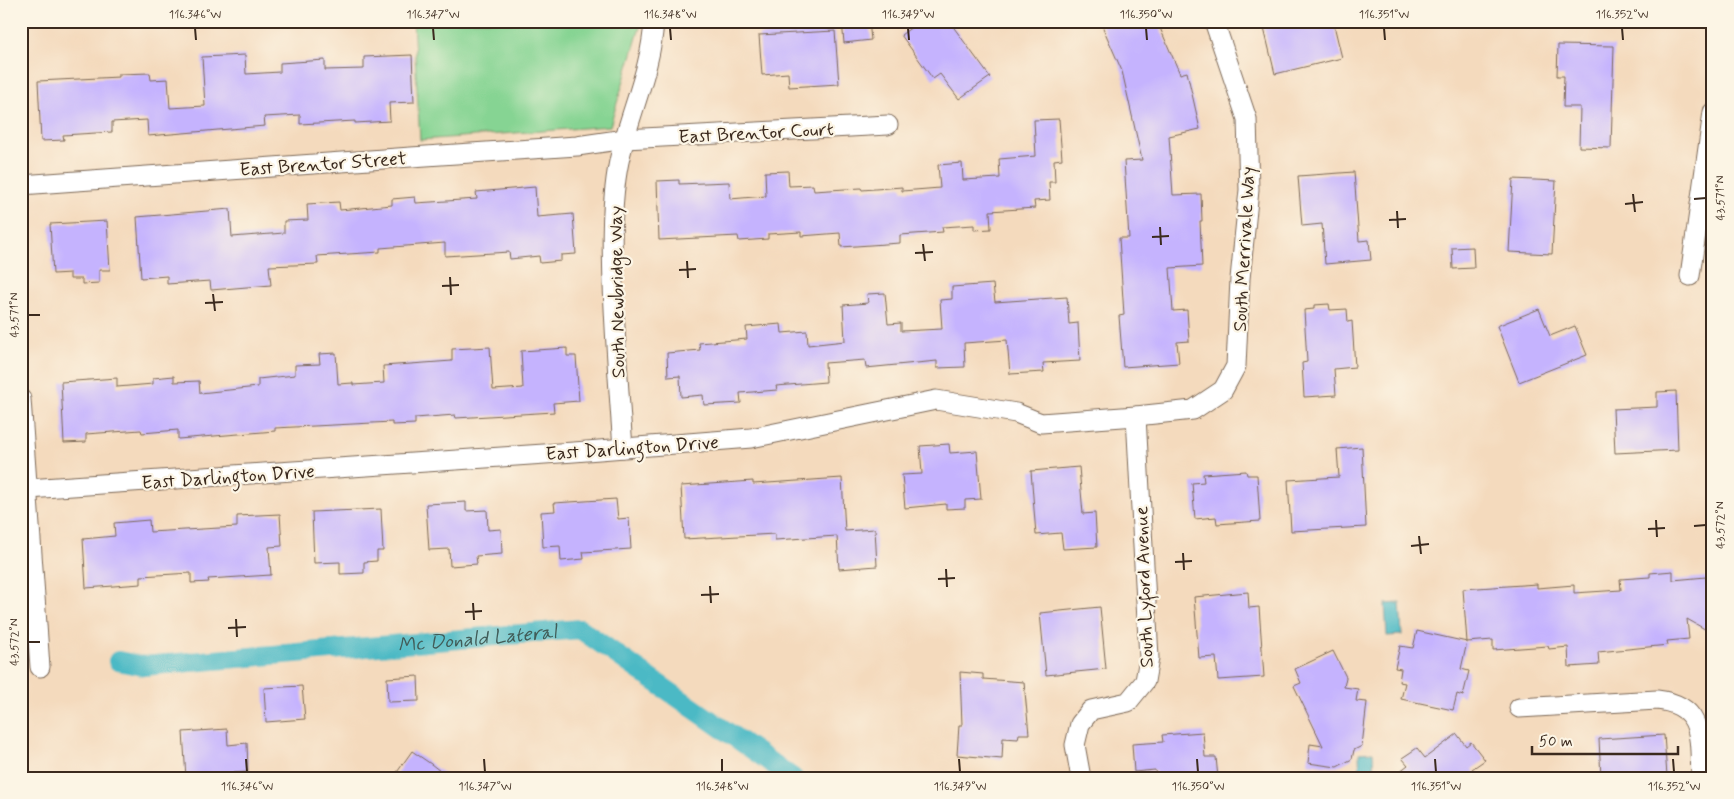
<svg xmlns="http://www.w3.org/2000/svg" width="1734" height="799" font-family="Mynerve,sans-serif">
<style>
.green{fill:#86d493;stroke:#607f58}
.water{fill:#4bb9c5;stroke:#437272}
.lines{fill:none;stroke-linecap:round;stroke-linejoin:round}
.canal{stroke:#4bb9c5;stroke-width:20}
.building{fill:#c5b3fe}
.street-casing{stroke:#7c6856;stroke-width:21}
.street{stroke:#fff;stroke-width:19}
.ticks{fill:none;stroke:#3b2a1e;stroke-width:2}
.labels{text-anchor:middle;stroke-width:4.5;stroke-linejoin:round;paint-order:stroke}
.street-label{font-size:19px;fill:#3b2a1e;stroke:#fcf5e5}
.water-label{font-size:20px;font-style:italic;fill:#415c58;stroke:#fcf5e5}
.neatline{fill:none;stroke:#3b2a1e;stroke-width:2}
.ticks-label{font-size:12px;text-anchor:middle;fill:#3b2a1e}
</style>
<rect width="100%" height="100%" fill="#fcf5e5"/>
<filter id="ink" filterUnits="userSpaceOnUse"><feTurbulence type="fractalNoise" baseFrequency=".02" numOctaves="2"/><feDisplacementMap in="SourceGraphic" scale="10" xChannelSelector="R" yChannelSelector="G"/><feConvolveMatrix kernelMatrix="1 2 1 2 8 2 1 2 1" color-interpolation-filters="sRGB"/></filter>
<filter id="wash" filterUnits="userSpaceOnUse"><feTurbulence type="fractalNoise" baseFrequency=".0096" numOctaves="4" result="noise"/><feDisplacementMap in="SourceGraphic" scale="20" xChannelSelector="R" yChannelSelector="G"/><feGaussianBlur stdDeviation="1.12" result="paint"/><feColorMatrix in="noise" values="0 0 0 0 0 0 0 0 0 0 0 0 0 0 0 0 0 1.4 0 .05"/><feComposite in="paint" operator="in"/></filter>
<g filter="url(#wash)">
<rect width="100%" height="100%" fill="#f4dabd"/>
<path class="green" d="M413,21H641V24L610,126L420,140Z"/>
<g class="water">
<path d="M1400,603L1402,635L1387,636L1385,604Z"/>
<path d="M1373,752L1374,778H1360L1359,753Z"/>
</g>
<g class="lines">
<path class="canal" id="s1" d="M118,661L143,666L580,629L793,778"/>
</g>
<g id="blocks">
<g class="building">
<path d="M842,21H869L871,40L844,43Z"/>
<path d="M920,21H949L990,77L959,99L940,74L933,79L901,35Z"/>
<path d="M1100,21H1157L1180,74L1187,72L1200,129L1169,136L1173,195L1201,194L1202,221H1200L1202,266L1170,268L1173,311L1187,310L1189,341L1177,342L1179,363L1123,367L1119,316L1124,315L1119,238H1129L1124,161L1142,160L1122,71Z"/>
<path d="M1272,21H1333L1342,58L1275,74L1263,24Z"/>
<path d="M835,31L839,84L789,87L788,73L762,75L759,35Z"/>
<path d="M1558,45L1614,46L1611,148L1579,147L1580,107H1563L1564,76H1557Z"/>
<path d="M245,55L246,74L280,72V63L325,60V70L364,69V57L412,55L414,102L389,103L390,121L355,123V121L300,124V115L264,117L265,126L148,136L147,120L112,122V132L63,135L64,140L41,141L38,81L119,77V74L150,73L151,80L168,79L170,108L205,106L202,57Z"/>
<path d="M1059,119L1062,159L1054,160L1055,182H1049L1050,200L1034,201L1035,208L990,211L991,229L974,230V225L942,227L943,232L900,235V243L841,247L840,233L801,236V232L768,234V239L739,241L738,236L659,240L657,181L679,180V184L729,182L730,199L766,196L765,172L788,171L789,186L813,185L814,191L861,188L862,190L902,187V191L940,188L938,165L962,163L963,180L1000,178L999,159L1036,156L1034,120Z"/>
<path d="M1354,172L1359,241L1369,240L1371,260L1325,264L1322,224L1302,226L1298,176Z"/>
<path d="M1513,179L1556,181L1552,254L1509,252Z"/>
<path d="M535,187L537,217L573,214L576,254L561,255V261L540,263L539,256L510,259L509,252L445,256V243L380,248V252L317,256L318,264L269,266L271,285L211,290L210,281L167,284V276L141,278L137,217L230,209L232,237L284,233V221L308,220L307,204L339,202L340,210L392,205V199L415,197L416,203L477,199L476,192Z"/>
<path d="M107,221L110,270H99V283L82,284V279H70V273L53,274L50,224Z"/>
<path d="M1473,247L1474,268L1453,269L1452,248Z"/>
<path d="M993,284L995,302L1067,297L1069,324L1078,323L1080,361L1043,363L1044,372L1010,374L1007,340L964,343L965,367L937,368V361L866,368L865,360L825,363L826,382L776,386L777,390L740,393L741,403L704,405L703,395L681,397L680,376L668,377L667,353L700,350L699,343L747,339L746,327L781,324L782,333L807,331L808,345L845,341L843,305L868,303L867,294L885,293L888,324L901,323V331L942,329L940,300L952,299V287Z"/>
<path d="M1329,304L1330,310L1347,309L1348,322L1352,321L1355,367L1334,369L1336,395L1304,397L1302,363L1307,362L1304,310L1314,309V305Z"/>
<path d="M1539,309L1550,336L1575,326L1587,355L1519,382L1497,326Z"/>
<path d="M490,347L493,390L523,388L521,351L567,348V356H576L579,401L553,403L554,412L456,418L455,415L415,418V424L392,425V422L275,428V431L178,439V430L142,433L141,430L86,434V442L64,443L61,382L117,378V387L153,384V378L174,376V382L199,381L200,393L258,387V379L295,375V365L320,364L319,354L336,353L338,384L353,383V385L384,383L383,366L452,361V349Z"/>
<path d="M1676,391L1678,450L1615,453L1613,409L1657,407V392Z"/>
<path d="M949,444L950,453L977,451L981,499L965,500V508L946,509V504L905,508L902,475L922,474L920,446Z"/>
<path d="M1362,447L1366,527L1291,531L1288,480L1339,477L1337,449Z"/>
<path d="M1079,467L1083,514L1095,513L1097,547L1063,549L1061,533L1036,535L1031,471Z"/>
<path d="M1246,471L1247,475H1257L1260,521L1217,524L1216,517L1195,519L1192,483L1204,482L1203,474Z"/>
<path d="M842,478L845,531L875,529L877,566L839,569L837,536L775,540V534L684,539L681,486L753,481V484Z"/>
<path d="M616,499L618,519L629,518L631,549L583,552L584,559L561,561L560,546L543,547L541,512L555,511L554,503Z"/>
<path d="M466,502V511L487,510L488,530L501,529L502,554L476,556L477,564L450,566L449,549L429,550L426,504Z"/>
<path d="M381,509L383,551H377V561L364,562V573L340,574V562L314,563L312,512Z"/>
<path d="M280,514L282,546L269,547L271,575L208,579L209,582L191,583V573L141,576V584L86,588L83,539L115,536L114,523L149,520L150,532L237,527V516Z"/>
<path d="M1673,571V580L1706,577L1710,632L1687,619L1689,639L1667,641L1668,645L1598,652L1599,665L1569,667L1568,647L1549,649L1548,646L1493,650V640L1467,642L1463,589L1537,584V588L1574,585V593L1621,590L1620,579L1650,577V573Z"/>
<path d="M1248,592L1249,608L1259,607L1264,677L1218,680L1216,657L1199,658L1194,597Z"/>
<path d="M1100,607L1106,669L1046,675L1040,613Z"/>
<path d="M1417,631L1467,642L1461,669L1469,671L1463,696L1457,694L1453,710L1401,699L1405,683L1399,682L1401,669L1395,668L1400,646L1413,648Z"/>
<path d="M1333,651L1346,677L1344,687L1358,689L1356,701L1367,702L1362,746L1354,750L1352,759L1337,767L1308,763L1310,744L1323,746L1294,686L1301,683L1295,669Z"/>
<path d="M960,672L983,674V679L1024,682L1029,734H1019L1018,739L1003,738L1002,759L957,755L959,725H962Z"/>
<path d="M418,676L419,701L388,702L387,678Z"/>
<path d="M302,686L305,719L266,722L264,688Z"/>
<path d="M227,729L228,745L247,743L248,772L231,773V778H186L183,732Z"/>
<path d="M1203,732L1205,757H1216L1218,778H1156L1155,770L1134,772L1132,744L1163,742L1162,735Z"/>
<path d="M1457,734L1466,746L1471,742L1485,760L1472,769L1478,778H1391L1408,765L1402,758L1417,748L1425,758Z"/>
<path d="M1664,735L1667,776L1658,778H1601L1599,739Z"/>
<path d="M412,751L431,764L449,778H393Z"/>
</g>
</g>
</g>
<g filter="url(#ink)">
<use href="#blocks" fill-opacity="0" stroke="#7c6856" stroke-width="1"/>
<g class="lines">
<g class="street-casing">
<g id="street">
<path d="M21,185L411,157L577,146L625,139L888,125"/>
<path d="M1690,276L1713,112"/>
<path d="M21,399L40,667"/>
<path d="M623,448C619,394 615,340 613,285C612,250 611,215 616,179C623,125 651,76 654,21"/>
<path d="M28,489L574,452L751,438L936,400L1016,413L1041,423L1136,416L1193,410L1223,390L1236,366L1240,279L1249,190L1247,119L1214,21"/>
<path d="M1519,708L1657,700C1705,705 1699,740 1701,778"/>
<path d="M1081,778L1075,745L1080,724L1091,710L1128,702L1145,681L1149,658L1136,416"/>
</g>
</g>
<use href="#street" class="street"/>
</g>
</g>
<path class="ticks" d="M195,28L196,40M433,28L434,40M670,28L671,40M908,28L909,40M1146,28L1147,40M1384,28L1385,40M1622,28L1623,40M1633,194L1635,212M1694,199L1706,198M1625,204L1643,202M1397,211L1398,228M1389,220L1406,219M1160,227L1161,245M1152,237L1169,236M923,244L925,261M915,253L933,252M687,261L688,278M679,270L696,269M450,277L451,295M442,286L459,285M213,294L215,311M205,303L223,302M28,315H40M1656,520L1657,537M1694,526L1706,525M1648,529L1665,528M1419,536L1421,554M1411,546L1429,544M1183,553L1184,570M1175,562L1192,561M946,569L947,587M938,579L955,578M710,586L711,603M701,595L719,594M473,603L474,620M465,612L482,611M236,619L237,637M228,628L246,627M28,642H40M246,759L247,772M484,759L485,772M722,759V772M959,759L960,772M1197,759L1198,772M1435,759L1436,772M1673,759L1674,772"/>
<g class="labels">
<g class="street-label">
<text transform="translate(756 132) rotate(-3)" y="7">East Brentor Court</text>
<text transform="translate(323 163) rotate(-4)" y="7">East Brentor Street</text>
<text transform="translate(1243 249) rotate(-87)" y="7">South Merrivale Way</text>
<text transform="translate(616 292) rotate(-91)" y="7">South Newbridge Way</text>
<text transform="translate(632 447) rotate(-4)" y="7">East Darlington Drive</text>
<text transform="translate(228 476) rotate(-4)" y="7">East Darlington Drive</text>
<text transform="translate(1143 587) rotate(-92)" y="7">South Lyford Avenue</text>
</g>
<g class="water-label">
<text dy="7" stroke="none"><textPath href="#s1" startOffset="361">Mc Donald Lateral</textPath></text>
</g>
</g>
<rect width="1734" height="799" fill="none" stroke="#fcf5e5" stroke-width="55"/>
<path d="M1532 746v8h146v-8" fill="none" stroke="#3b2a1e" stroke-width="2.5"/>
<text x="1539" y="746" font-size="15" fill="#3b2a1e" stroke="#fcf5e5" stroke-width="4" paint-order="stroke">50 m</text>
<rect x="28" y="28" width="1678" height="744" class="neatline"/>
<g class="ticks-label">
<text x="195" y="18">116.346°W</text>
<text x="433" y="18">116.347°W</text>
<text x="670" y="18">116.348°W</text>
<text x="908" y="18">116.349°W</text>
<text x="1146" y="18">116.350°W</text>
<text x="1384" y="18">116.351°W</text>
<text x="1622" y="18">116.352°W</text>
<text transform="translate(1720 198) rotate(-90)" y="4">43.571°N</text>
<text transform="translate(14 315) rotate(-90)" y="4">43.571°N</text>
<text transform="translate(1720 525) rotate(-90)" y="4">43.572°N</text>
<text transform="translate(14 642) rotate(-90)" y="4">43.572°N</text>
<text x="247" y="790">116.346°W</text>
<text x="485" y="790">116.347°W</text>
<text x="722" y="790">116.348°W</text>
<text x="960" y="790">116.349°W</text>
<text x="1198" y="790">116.350°W</text>
<text x="1436" y="790">116.351°W</text>
<text x="1674" y="790">116.352°W</text>
</g>
</svg>
